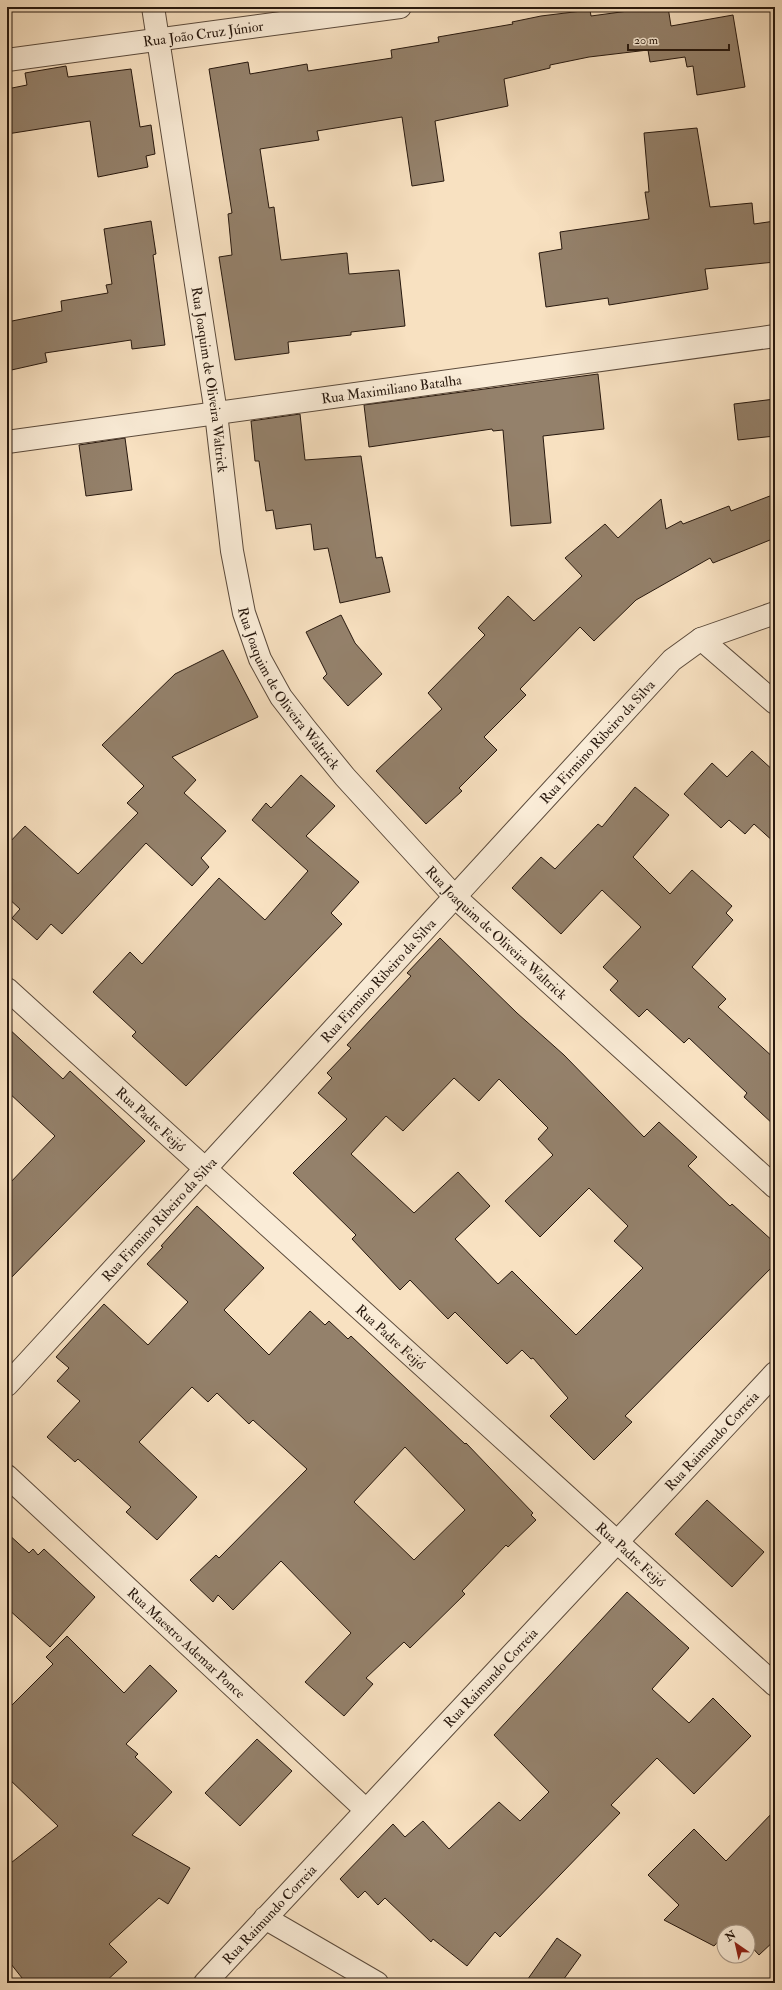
<svg xmlns="http://www.w3.org/2000/svg" width="782" height="1990" font-family="'IM FELL Double Pica',serif">
<style>
.building{fill:#94816b;stroke:#27180e;fill-rule:evenodd}
.lines{fill:none;stroke-linecap:round;stroke-linejoin:round}
.minor-casing{stroke:#5b4a3b;stroke-width:24}
.minor{stroke:#faecd7;stroke-width:22}
.labels{text-anchor:middle;stroke-width:3;stroke-linejoin:round;paint-order:stroke}
.street-label{font-size:14px;fill:#27180e;stroke:#faecd7}
</style>
<rect width="100%" height="100%" fill="#f8e1c1"/>
<filter id="stains"><feTurbulence type="fractalNoise" baseFrequency=".005" numOctaves="4"/><feColorMatrix values="0 0 0 0 .2 0 0 0 0 .09 0 0 0 0 .02 0 0 0 .5 -.17"/></filter>
<radialGradient id="worn" r=".72"><stop offset=".6" stop-color="#630" stop-opacity="0"/><stop offset="1" stop-color="#630" stop-opacity=".3"/></radialGradient>
<g class="building">
<path d="M658,7H668L671,26L733,15L745,87L697,95L693,66L687,67L685,57L650,62L648,50L589,57L550,65V68L504,79L508,106L435,121L444,181L412,186L402,117L317,131L319,140L260,149L269,208L274,207L281,260L347,253L349,274L399,270L405,326L351,332V335L288,342L289,353L235,360L219,257L232,255L228,214L232,213L209,69L248,62L250,74L307,64L308,71L392,58L391,50L439,42L438,37L513,24L512,22L541,16L590,10L591,16Z"/>
<path d="M66,66L68,77L131,69L140,127L151,125L155,154L146,156L148,167L98,177L90,121L7,134V89L27,85L25,73Z"/>
<path d="M697,128L710,207L752,203L754,224L775,221V262L705,269L708,289L609,305L608,298L546,307L539,253L562,249L560,232L649,219L645,192H649L644,133Z"/>
<path d="M151,221L156,254L153,255L165,345L132,349L131,340L45,353L47,362L7,371V322L62,311L61,301L108,293L106,285L112,284L104,229Z"/>
<path d="M598,374L604,429L543,436L551,523L511,526L503,430L493,431L492,429L369,447L364,405Z"/>
<path d="M775,399V436L738,440L734,404Z"/>
<path d="M300,414L305,460L361,456L376,558L382,557L390,592L340,603L328,548L314,550L311,524L276,529L273,510L266,511L259,461H255L251,421Z"/>
<path d="M125,438L132,490L86,496L79,445Z"/>
<path d="M775,494V538L713,563L710,558L636,600L594,641L580,627L520,689L526,695L484,737L497,750L459,788L462,791L426,824L376,771L442,709L428,693L485,635L478,628L508,596L534,621L582,576L565,558L605,524L618,538L661,499L666,529L681,521L683,524L729,506L731,511Z"/>
<path d="M341,615L355,643L382,674L348,706L323,678L327,674L306,632Z"/>
<path d="M223,650L258,717L172,757L196,780L184,793L226,831L201,858L209,867L192,886L146,843L62,934L51,924L37,940L12,918L20,909L7,897V845L25,826L78,874L138,813L127,803L144,786L102,745L175,674Z"/>
<path d="M752,751L775,772V843L754,824L745,834L729,820L721,828L684,794L712,763L727,777Z"/>
<path d="M301,775L335,806L306,836L359,882L331,913L342,924L186,1086L132,1036L136,1032L93,992L130,952L142,964L219,878L265,920L308,871L252,820L266,803L271,808Z"/>
<path d="M635,787L669,815L633,857L670,894L692,870L732,906L726,913L733,920L692,967L726,999L718,1007L775,1059V1126L744,1097L747,1093L689,1038L684,1043L647,1009L639,1017L610,990L618,981L603,967L641,927L602,890L561,934L512,888L541,857L555,869L598,824L602,827Z"/>
<path d="M440,938L517,1013L564,1055L644,1137L659,1122L697,1157L688,1166L730,1206L732,1204L775,1243V1264L625,1416L632,1422L594,1460L550,1416L568,1398L533,1358L531,1359L522,1350L507,1364L455,1312L448,1319L410,1280L400,1290L352,1239L356,1235L293,1173L347,1119L318,1093L332,1078L327,1073L351,1048L347,1045L411,976L407,973ZM454,1078L479,1101L499,1079L548,1128L538,1139L553,1155L505,1201L540,1237L589,1188L628,1226L614,1241L643,1268L576,1335L512,1271L498,1284L455,1239L490,1206L458,1172L414,1213L351,1154L386,1116L403,1131Z"/>
<path d="M7,1027L63,1079L70,1071L145,1141L7,1282V1186L55,1136L7,1091Z"/>
<path d="M197,1206L264,1268L224,1310L269,1355L310,1311L325,1325L329,1321L348,1339L351,1336L465,1444L466,1443L533,1513L531,1515L536,1520L508,1547L506,1545L462,1591L465,1594L410,1648L404,1642L366,1678L373,1684L344,1716L305,1682L351,1633L281,1561L233,1610L218,1595L213,1602L190,1580L216,1555L219,1558L307,1469L253,1420L249,1424L217,1393L208,1402L192,1387L139,1442L197,1497L157,1540L126,1512L131,1507L78,1459L75,1462L47,1437L80,1401L57,1381L69,1368L56,1357L104,1304L148,1345L188,1302L147,1264L163,1247L161,1246ZM405,1447L465,1510L414,1560L354,1502Z"/>
<path d="M707,1500L764,1552L732,1587L675,1534Z"/>
<path d="M7,1533L29,1553L33,1549L38,1555L44,1549L95,1597L50,1647L7,1608Z"/>
<path d="M627,1592L689,1648L652,1689L689,1723L713,1698L751,1736L694,1794L657,1758L611,1805L620,1813L500,1937L495,1932L467,1966L433,1939L431,1942L385,1898L378,1905L365,1891L358,1898L340,1879L393,1824L405,1837L423,1821L449,1849L499,1802L520,1821L549,1792L494,1735Z"/>
<path d="M67,1636L124,1693L150,1665L177,1691L126,1744L138,1754L135,1757L172,1792L132,1835L190,1868L168,1904L159,1898L109,1944L127,1962L104,1983H26L7,1959V1866L58,1826L7,1777V1710L53,1664L46,1657Z"/>
<path d="M257,1739L292,1771L240,1826L205,1793Z"/>
<path d="M775,1810V1940L759,1955L748,1943V1932H738L732,1925L727,1932H724V1935L714,1946L664,1920L679,1905L648,1875L694,1829L726,1861Z"/>
<path d="M557,1938L581,1955L561,1983H525Z"/>
</g>
<g class="lines">
<g class="minor-casing">
<g id="minor">
<path id="s1" d="M153,7L216,413L232,551L244,613L260,659L281,697L305,728L345,777L455,897L775,1187"/>
<path id="s2" d="M7,60L400,7"/>
<path id="s3" d="M7,442L775,336"/>
<path d="M701,639L775,703"/>
<path id="s4" d="M7,989L775,1685"/>
<path id="s5" d="M7,1385L672,660L701,639L775,613"/>
<path id="s6" d="M7,1476L366,1810"/>
<path d="M265,1918L377,1983"/>
<path id="s7" d="M205,1983L775,1373"/>
</g>
</g>
<use href="#minor" class="minor"/>
</g>
<g class="labels">
<g class="street-label">
<text dy="5" stroke="none"><textPath href="#s2" startOffset="198">Rua João Cruz Júnior</textPath></text>
<text dy="5" stroke="none"><textPath href="#s1" startOffset="377">Rua Joaquim de Oliveira Waltrick</textPath></text>
<text dy="5" stroke="none"><textPath href="#s3" startOffset="388">Rua Maximiliano Batalha</textPath></text>
<text dy="5" stroke="none"><textPath href="#s1" startOffset="701">Rua Joaquim de Oliveira Waltrick</textPath></text>
<text dy="5" stroke="none"><textPath href="#s5" startOffset="873">Rua Firmino Ribeiro da Silva</textPath></text>
<text dy="5" stroke="none"><textPath href="#s1" startOffset="1025">Rua Joaquim de Oliveira Waltrick</textPath></text>
<text dy="5" stroke="none"><textPath href="#s5" startOffset="549">Rua Firmino Ribeiro da Silva</textPath></text>
<text dy="5" stroke="none"><textPath href="#s4" startOffset="194">Rua Padre Feijó</textPath></text>
<text dy="5" stroke="none"><textPath href="#s5" startOffset="225">Rua Firmino Ribeiro da Silva</textPath></text>
<text dy="5" stroke="none"><textPath href="#s4" startOffset="518">Rua Padre Feijó</textPath></text>
<text dy="5" stroke="none"><textPath href="#s7" startOffset="742">Rua Raimundo Correia</textPath></text>
<text dy="5" stroke="none"><textPath href="#s4" startOffset="842">Rua Padre Feijó</textPath></text>
<text dy="5" stroke="none"><textPath href="#s6" startOffset="245">Rua Maestro Ademar Ponce</textPath></text>
<text dy="5" stroke="none"><textPath href="#s7" startOffset="418">Rua Raimundo Correia</textPath></text>
<text dy="5" stroke="none"><textPath href="#s7" startOffset="94">Rua Raimundo Correia</textPath></text>
</g>
</g>
<rect width="782" height="1990" fill="none" stroke="#f8e1c1" stroke-width="24"/>
<rect x="8" y="8" width="766" height="1974" fill="none" stroke="#27180e" stroke-width="2"/>
<rect x="12" y="12" width="758" height="1966" fill="none" stroke="#27180e"/>
<g transform="translate(736 1944) rotate(326)"><circle r="19" fill="#faecd7" stroke="#a69787"/>
<path d="M0-3L7 15L0 10L-7 15Z" fill="#8f2418"/>
<text y="-6" font-size="11" font-weight="bold" text-anchor="middle" fill="#27180e">N</text>
</g>
<path d="M628 44v6h101v-6" fill="none" stroke="#27180e" stroke-width="2"/>
<text x="634" y="44" font-size="12" fill="#27180e" stroke="#faecd7" stroke-width="3" paint-order="stroke">20 m</text>
<rect width="100%" height="100%" filter="url(#stains)"/>
<rect width="100%" height="100%" fill="url(#worn)"/>
</svg>
